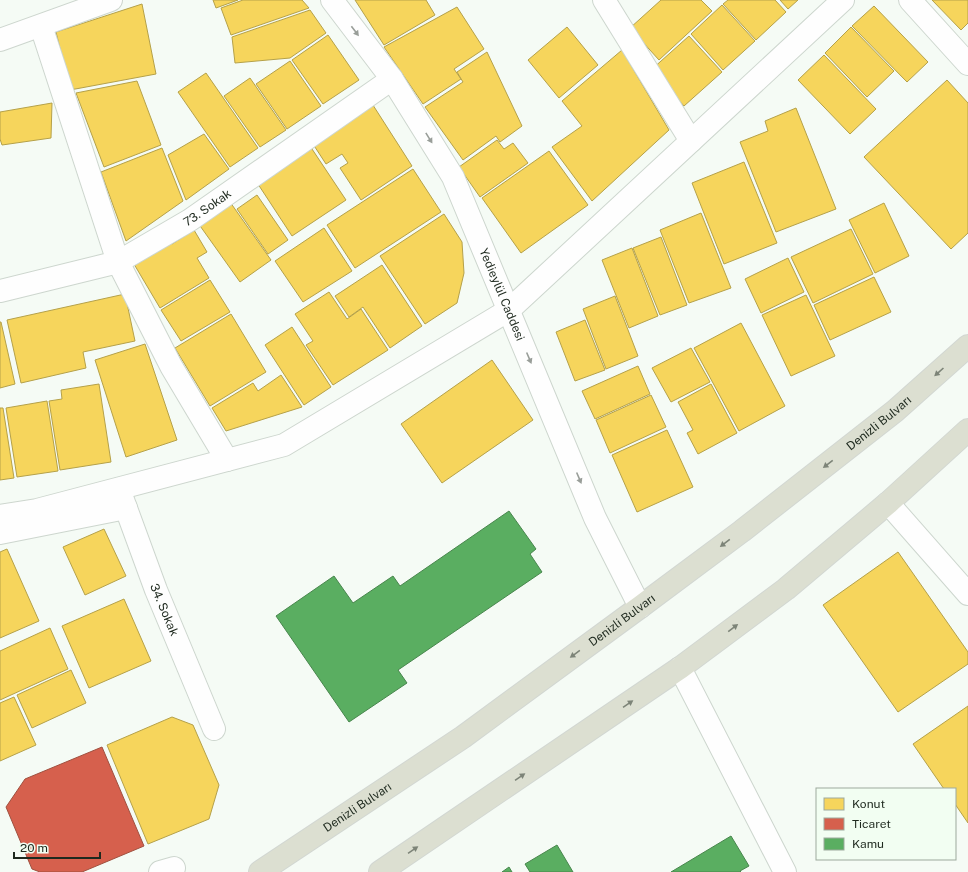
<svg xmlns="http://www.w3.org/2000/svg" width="968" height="872" font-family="'Public Sans',sans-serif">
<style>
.homes{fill:#f6d55c;stroke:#b5a149}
.shops{fill:#d6604d;stroke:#9f503f}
.public{fill:#5aae61;stroke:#48864d}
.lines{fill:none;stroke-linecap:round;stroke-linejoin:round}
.minor-casing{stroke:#cdd6ce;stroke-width:24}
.highway-casing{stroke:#d2d7d2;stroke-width:24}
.minor{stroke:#fefefe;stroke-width:22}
.highway{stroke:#dcdfd1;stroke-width:22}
.oneway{fill:#999e99}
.oneway2{fill:#7d8478}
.labels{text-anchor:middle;stroke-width:4;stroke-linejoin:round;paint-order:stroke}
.street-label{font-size:12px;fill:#1e291e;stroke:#f2fef2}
</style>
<rect width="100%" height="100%" fill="#f5fbf5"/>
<g class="homes">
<path d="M213,0H238L216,8Z"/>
<path d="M243,0H302L309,8L231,35L221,8Z"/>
<path d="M355,0H426L435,15L384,45Z"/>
<path d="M661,0H701L712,11L659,60L630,28Z"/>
<path d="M728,0H775L786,12L756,40L723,4Z"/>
<path d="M780,0H798L788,9Z"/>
<path d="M932,0H968V23L961,30Z"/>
<path d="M142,4L156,74L70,90L56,32Z"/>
<path d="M722,5L755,41L723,70L691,34Z"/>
<path d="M874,6L928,62L907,82L852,26Z"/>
<path d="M457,7L484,49L454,69L461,79L423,104L384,47Z"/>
<path d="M310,10L326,33L290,58L235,63L232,37Z"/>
<path d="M567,27L598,65L559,98L528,60Z"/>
<path d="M851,27L894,71L867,97L825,53Z"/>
<path d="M328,35L359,80L323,104L292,60Z"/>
<path d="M689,36L722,72L684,106L651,70Z"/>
<path d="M622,50L669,130L592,201L552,147L582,126L562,101Z"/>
<path d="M487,52L522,126L500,142L496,136L463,160L425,107L463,82L457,72Z"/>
<path d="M824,55L876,109L850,134L798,80Z"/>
<path d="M290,61L321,106L287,129L256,84Z"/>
<path d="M206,73L258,148L230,167L178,92Z"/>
<path d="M250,78L286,130L260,147L224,96Z"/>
<path d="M947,80L968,103V233L951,249L864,157Z"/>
<path d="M137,81L161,145L104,167L76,93Z"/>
<path d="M371,102L412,166L361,200L340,168L348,163L342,154L326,164L311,141Z"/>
<path d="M52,103L51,138L2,145L0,139V112Z"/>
<path d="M796,108L836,209L776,232L740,142L768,131L765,121Z"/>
<path d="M204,134L229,169L186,200L168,155Z"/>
<path d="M497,140L504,149L513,143L528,163L480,197L459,167Z"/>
<path d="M308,143L346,200L292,236L254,178Z"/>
<path d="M162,148L183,201L126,241L101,172Z"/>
<path d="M549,151L588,205L521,253L482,198Z"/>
<path d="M744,162L777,243L724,264L692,183Z"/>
<path d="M413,169L441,212L355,268L327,225Z"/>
<path d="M257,195L288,240L268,254L237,209Z"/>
<path d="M230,202L271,260L240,282L198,223Z"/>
<path d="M884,203L909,256L875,273L849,220Z"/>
<path d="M701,213L731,288L689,303L660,230Z"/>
<path d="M444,214L462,242L464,273L457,303L425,324L380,256Z"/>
<path d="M324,228L352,271L303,302L275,261Z"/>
<path d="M851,229L873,274L813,303L791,257Z"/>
<path d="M194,230L207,252L197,258L209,278L160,308L131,259L168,237L172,244Z"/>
<path d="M661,237L687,305L660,315L633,248Z"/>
<path d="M632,248L658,316L629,328L602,260Z"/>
<path d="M788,258L804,292L761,313L745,279Z"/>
<path d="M382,265L422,326L390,348L363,307L349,317L335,296Z"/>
<path d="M874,277L891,312L830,340L814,305Z"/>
<path d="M210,280L230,312L181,341L161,310Z"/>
<path d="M329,292L347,319L361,309L388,350L333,385L306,345L313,341L295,314Z"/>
<path d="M125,294L135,341L83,352L86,368L21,383L7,320Z"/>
<path d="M806,295L835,356L791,376L762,315Z"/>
<path d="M615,296L638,356L606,369L583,309Z"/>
<path d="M231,314L266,372L210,406L175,348Z"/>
<path d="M585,320L605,370L575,381L556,332Z"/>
<path d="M0,322H1L15,384L0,388Z"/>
<path d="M741,323L785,406L739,431L694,348Z"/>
<path d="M292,327L331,387L304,405L265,345Z"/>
<path d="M145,344L177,440L126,457L95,360Z"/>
<path d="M691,348L710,382L671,402L652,368Z"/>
<path d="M492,360L533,420L442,483L401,424Z"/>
<path d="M638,366L650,394L595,419L582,391Z"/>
<path d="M281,375L302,407L226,431L212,408L253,383L258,391Z"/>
<path d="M99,384L111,462L60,470L49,401L62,399L61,390Z"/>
<path d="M711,384L737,433L698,454L687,433L693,430L678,402Z"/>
<path d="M651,395L666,427L610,453L596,420Z"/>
<path d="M47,401L58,471L17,477L6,408Z"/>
<path d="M0,408H3L14,478L0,480Z"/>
<path d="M667,430L693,487L637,512L612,455Z"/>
<path d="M104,529L126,576L85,595L63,547Z"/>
<path d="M7,549L39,621L0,638V552Z"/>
<path d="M898,552L968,652V664L898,712L823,605Z"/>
<path d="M124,599L151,661L89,688L62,626Z"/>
<path d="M50,628L68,669L0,700V651Z"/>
<path d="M71,670L86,703L32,728L17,695Z"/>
<path d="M14,697L36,745L0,761V703Z"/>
<path d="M968,706V823L955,804V789H944L913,744Z"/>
<path d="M172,717L193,725L219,785L209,819L148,844L107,745Z"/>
</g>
<path class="shops" d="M102,747L144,846L82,872H40L32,869L6,807L25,779Z"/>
<g class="public">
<path d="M509,511L536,549L530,554L542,572L398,670L407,683L349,722L276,616L334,576L353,603L393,576L400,586Z"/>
<path d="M731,836L749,866L740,871L741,872H671Z"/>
<path d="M557,845L573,872H530L525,864Z"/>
<path d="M509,867L512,872H502Z"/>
</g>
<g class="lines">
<g class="minor-casing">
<g id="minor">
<path id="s1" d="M332,0L392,79L453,177L595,518L640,607"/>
<path d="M604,0L691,141"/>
<path d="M910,0L968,64"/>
<path d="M41,26L118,262L171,366L227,460"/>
<path d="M0,40L111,0"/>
<path id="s2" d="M0,291L118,262L190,220L392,79"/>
<path id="s3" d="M119,489L156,590L214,729"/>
<path d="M888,503L968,594"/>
<path d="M0,516L37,510L284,445L509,310L843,0"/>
<path d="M0,533L126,508"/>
<path d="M680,668L785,872"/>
<path d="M160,872L174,868"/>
</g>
</g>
<g class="highway-casing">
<g id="highway">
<path id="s4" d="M260,872L463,737L640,607L742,531L895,411L968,346"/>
<path d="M380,872L680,668L786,589L888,503L968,430"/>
</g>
</g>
<use href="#minor" class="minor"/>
<use href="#highway" class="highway"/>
</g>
<defs><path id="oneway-solid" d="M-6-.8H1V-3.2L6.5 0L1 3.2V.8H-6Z"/></defs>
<g class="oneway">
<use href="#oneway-solid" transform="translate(355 31) rotate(53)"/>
<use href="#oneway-solid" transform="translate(429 138) rotate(58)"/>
<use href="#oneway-solid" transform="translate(529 358) rotate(67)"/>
<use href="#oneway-solid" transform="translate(579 478) rotate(67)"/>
</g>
<g class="oneway2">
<use href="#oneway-solid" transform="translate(939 372) rotate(138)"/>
<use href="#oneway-solid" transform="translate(828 464) rotate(142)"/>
<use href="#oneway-solid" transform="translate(725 543) rotate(143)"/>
<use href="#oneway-solid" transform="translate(733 628) rotate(-37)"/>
<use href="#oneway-solid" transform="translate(575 654) rotate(144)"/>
<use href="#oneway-solid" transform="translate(628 704) rotate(-34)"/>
<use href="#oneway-solid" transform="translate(520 777) rotate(-34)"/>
<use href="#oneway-solid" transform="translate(413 850) rotate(-34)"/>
</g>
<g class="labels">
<g class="street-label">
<text dy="4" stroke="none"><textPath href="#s2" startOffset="226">73. Sokak</textPath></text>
<text dy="4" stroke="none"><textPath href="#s1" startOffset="342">Yedieylül Caddesi</textPath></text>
<text dy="4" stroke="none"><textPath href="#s4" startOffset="765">Denizli Bulvarı</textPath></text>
<text dy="4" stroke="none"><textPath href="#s3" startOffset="129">34. Sokak</textPath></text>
<text dy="4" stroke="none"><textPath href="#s4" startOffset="441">Denizli Bulvarı</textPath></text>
<text dy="4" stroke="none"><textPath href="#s4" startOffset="117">Denizli Bulvarı</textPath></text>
</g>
</g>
<rect x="816" y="788" width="140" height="72" fill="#f2fef2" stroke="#9da99d"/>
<rect x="824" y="798" width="20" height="12" fill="#f6d55c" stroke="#9da99d"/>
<text x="852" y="808" font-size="12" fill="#1e291e">Konut</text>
<rect x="824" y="818" width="20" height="12" fill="#d6604d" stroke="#9da99d"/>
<text x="852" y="828" font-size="12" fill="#1e291e">Ticaret</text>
<rect x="824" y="838" width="20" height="12" fill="#5aae61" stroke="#9da99d"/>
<text x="852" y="848" font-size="12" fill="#1e291e">Kamu</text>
<path d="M14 852v6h86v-6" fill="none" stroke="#1e291e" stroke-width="2"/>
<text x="20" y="852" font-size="12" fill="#1e291e" stroke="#f2fef2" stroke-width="3" paint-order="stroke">20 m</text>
</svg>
